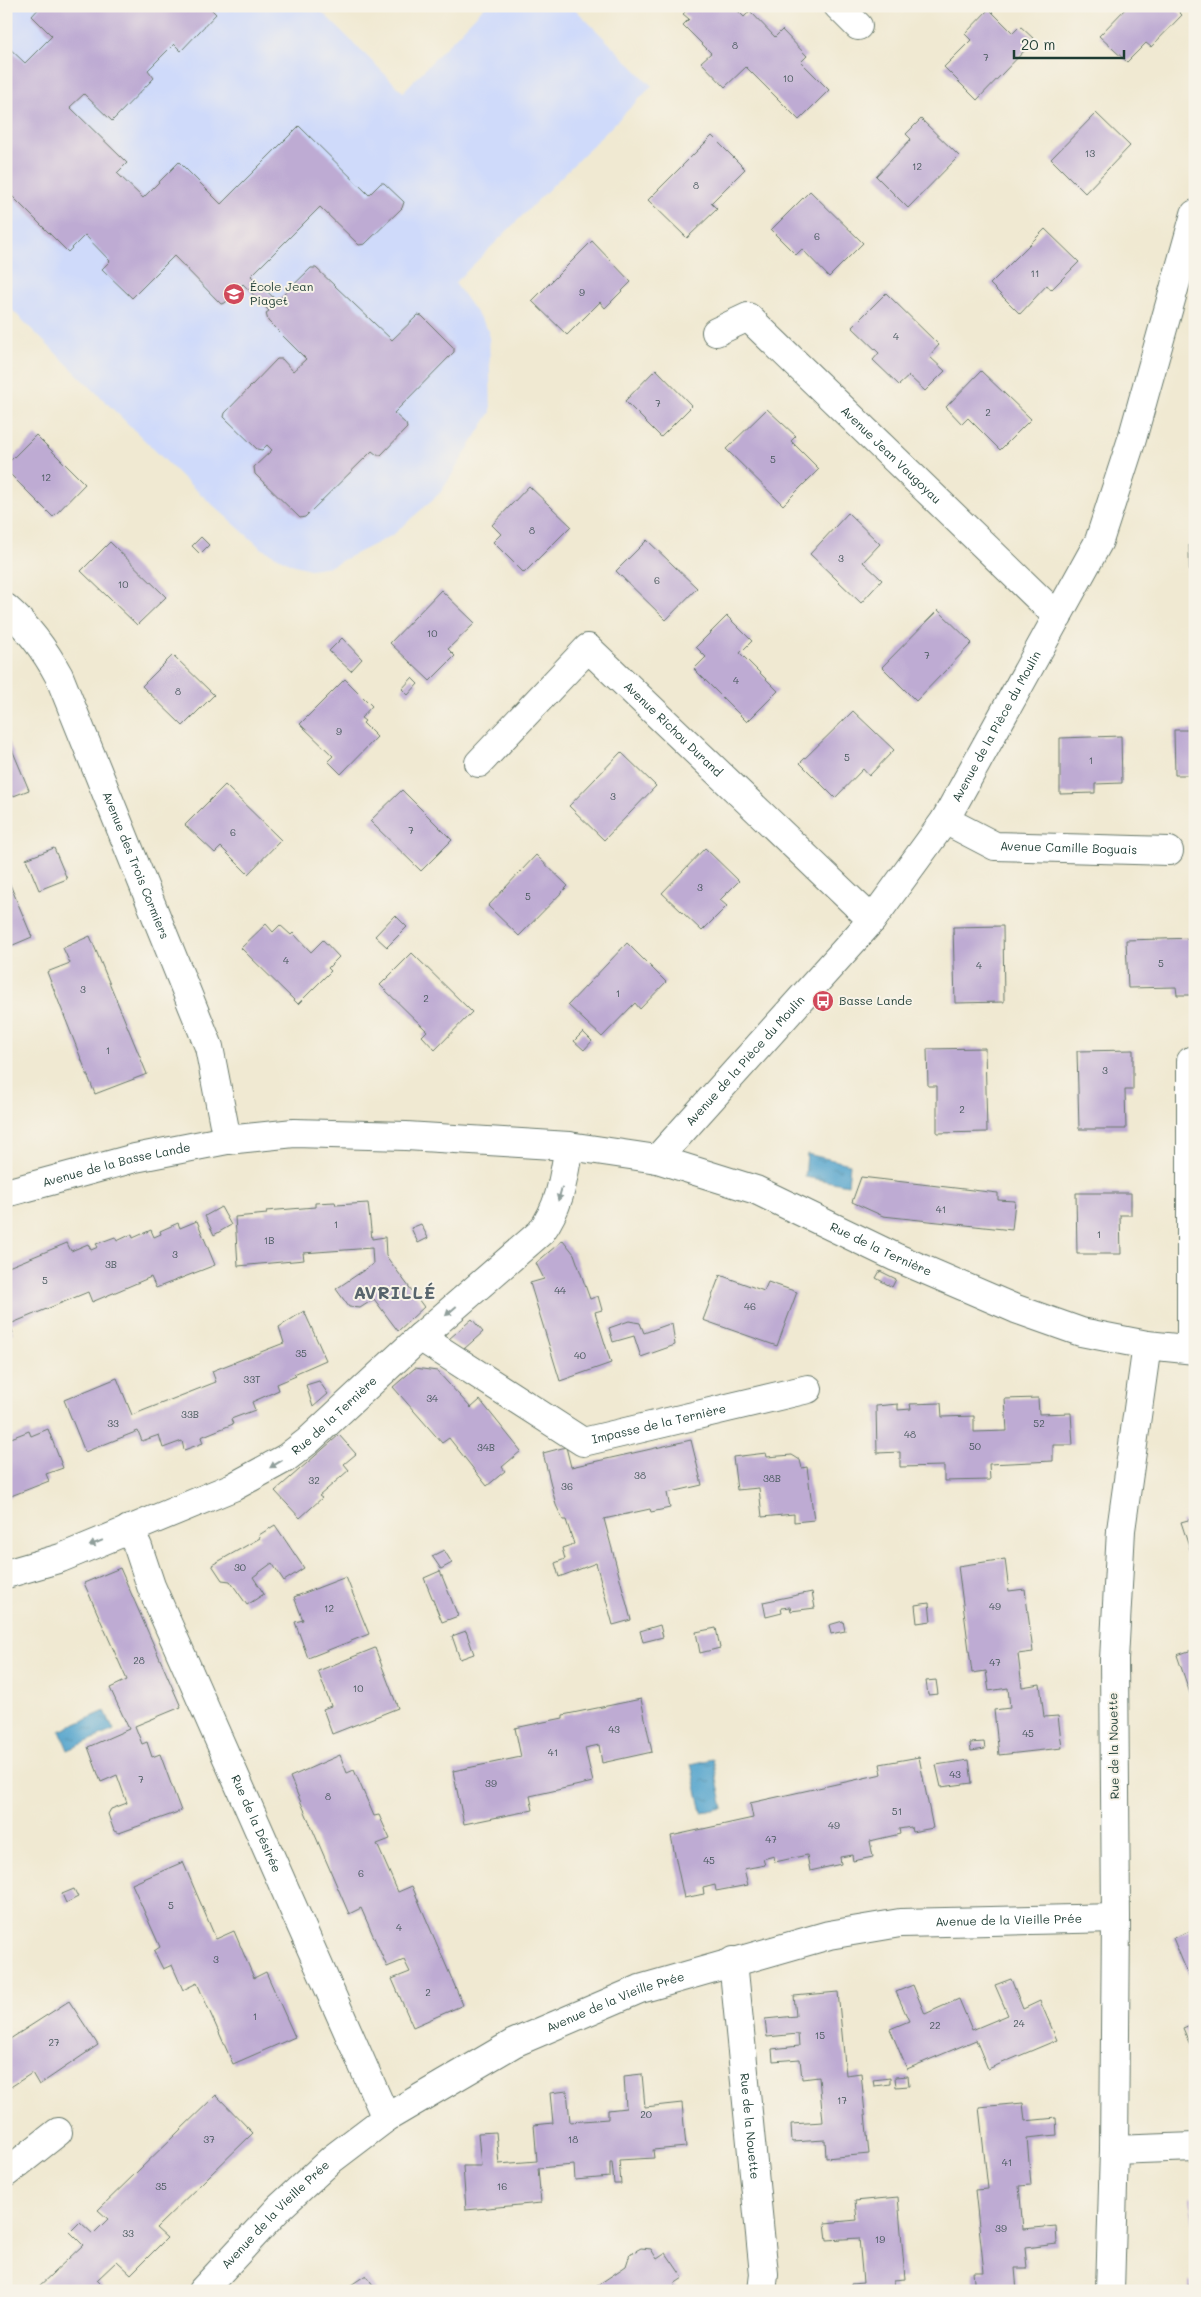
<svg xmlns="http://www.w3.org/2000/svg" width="1201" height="2297" font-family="Mali,sans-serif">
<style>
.built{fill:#cfdafa}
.water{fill:url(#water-ripples);stroke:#387080}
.building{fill:#beabd3}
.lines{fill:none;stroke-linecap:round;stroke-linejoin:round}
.minor-casing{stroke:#68796b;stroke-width:30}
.minor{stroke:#fff;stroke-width:28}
.oneway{fill:#8f9e9a}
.labels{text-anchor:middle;stroke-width:4;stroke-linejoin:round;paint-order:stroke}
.number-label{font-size:10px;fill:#47585c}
.poi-label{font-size:12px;fill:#1f3d34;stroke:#f7f3e8;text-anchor:start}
.street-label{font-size:12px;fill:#1f3d34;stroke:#f7f3e8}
.district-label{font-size:18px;font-weight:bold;letter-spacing:1px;fill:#57646c;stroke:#f7f3e8}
</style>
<defs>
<pattern id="water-ripples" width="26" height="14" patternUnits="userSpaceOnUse" patternTransform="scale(1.25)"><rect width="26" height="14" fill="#51a3cc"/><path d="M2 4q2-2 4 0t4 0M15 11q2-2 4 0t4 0" fill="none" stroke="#4386a6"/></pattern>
</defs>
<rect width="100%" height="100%" fill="#f7f3e8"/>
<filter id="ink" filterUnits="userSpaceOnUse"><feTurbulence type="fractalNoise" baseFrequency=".02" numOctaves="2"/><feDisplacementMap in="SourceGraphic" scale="10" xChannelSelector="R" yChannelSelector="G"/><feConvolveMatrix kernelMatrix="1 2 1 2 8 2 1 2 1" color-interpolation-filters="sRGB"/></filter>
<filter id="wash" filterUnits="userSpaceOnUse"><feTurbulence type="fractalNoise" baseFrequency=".0096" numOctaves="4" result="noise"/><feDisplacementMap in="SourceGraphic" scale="20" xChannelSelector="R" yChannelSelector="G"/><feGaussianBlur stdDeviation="1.12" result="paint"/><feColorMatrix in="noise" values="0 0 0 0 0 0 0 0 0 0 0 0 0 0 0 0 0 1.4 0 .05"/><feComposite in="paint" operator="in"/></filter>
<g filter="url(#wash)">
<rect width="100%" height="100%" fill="#f0e9d2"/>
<path class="built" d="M6,6H316L403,92L485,6H572L652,86L455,283L489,331L491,412L441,492L393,535L331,566L310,569L291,564L261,548L185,480L6,304Z"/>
<g class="water">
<path d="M807,1154L850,1164L848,1185L805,1177Z"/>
<path d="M105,1711L114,1730L68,1750L60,1731Z"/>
<path d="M713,1759L723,1808L702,1812L691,1764Z"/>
</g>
<g id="blocks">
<g class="building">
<path d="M41,6H208L216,14L181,51L174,44L148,70L154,78L112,121L84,94L70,107L127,163L117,173L143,198L179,162L221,204L299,126L369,195L381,183H384L404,202L402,208L365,244L359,245L320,207L251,276L277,301L311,268H316L392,340L418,315L422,316L454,348V352L394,413L406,424L407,428L381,455H377L372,451L305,517L300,518L255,474L254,467L272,450L267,445L262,450L257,449L224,417L225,413L277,359H282L293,371L306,359L268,321L266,313L269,311L243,284L225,303L221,304L174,256L132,298L102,269L110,261L85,235L68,252L6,190V45L25,63L52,36L32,16Z"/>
<path d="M691,6H733L744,17L750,11L775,37L782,30L807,56L801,62L829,90L799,120L746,67L725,87L701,62L711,53L683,25L689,19L683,14Z"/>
<path d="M1128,6H1173L1182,15L1151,47L1146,43L1127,62L1099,36Z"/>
<path d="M989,9L1013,33L1020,26L1034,39L1027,46L1028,47L977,100L944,67L971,40L965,34Z"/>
<path d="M1096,113L1130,146L1085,193L1051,159Z"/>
<path d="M921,119L959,156L908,208L876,176L911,139L906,134Z"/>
<path d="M712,136L745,169L711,203L717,209L687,238L648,200Z"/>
<path d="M810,191L863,243L829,277L802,249L796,255L771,230Z"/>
<path d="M1045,229L1079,262L1051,290L1047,285L1020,314L990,284Z"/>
<path d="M592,241L631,282L605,308L600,302L567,335L532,301Z"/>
<path d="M886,293L939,345L929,356L945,371L925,391L909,376L899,385L873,360L879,353L852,327Z"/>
<path d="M656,369L692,406L661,437L625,401Z"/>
<path d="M981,371L1031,419L1000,450L968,418L962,424L946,407Z"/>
<path d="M767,409L796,436L791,441L819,469L783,505L726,449Z"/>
<path d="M36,435L85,484L53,517L6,470V465Z"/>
<path d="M529,486L571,526L524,573L493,542L501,534L492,525Z"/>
<path d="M848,513L880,544L863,562L882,580L861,603L810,554Z"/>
<path d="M201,537L209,545L200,554L192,546Z"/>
<path d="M647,540L697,588L666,620L616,571Z"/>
<path d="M110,542L166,597L137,625L81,571Z"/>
<path d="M1189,545H1195V604H1190Z"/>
<path d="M441,590L475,623L448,649L455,656L430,681L390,643Z"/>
<path d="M938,610L972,643L916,701L882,667Z"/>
<path d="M727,616L752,641L740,653L778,691L747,722L694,669L706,657L696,647Z"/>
<path d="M342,638L362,659L351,671L329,651Z"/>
<path d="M173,655L214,695L183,726L142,686Z"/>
<path d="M412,678L418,684L408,695L402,689Z"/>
<path d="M345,679L372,706L361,718L365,721L363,723L377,737L341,774L328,761L333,756L300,724Z"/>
<path d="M853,711L894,750L869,776L863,769L835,798L800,763Z"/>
<path d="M1174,730H1195V775H1175Z"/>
<path d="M6,735L29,790L6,799Z"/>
<path d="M1121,736L1122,783L1095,784V793L1060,794V738Z"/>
<path d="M621,752L656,786L604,840L569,806Z"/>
<path d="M225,785L281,840L248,874L221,847L215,853L185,825Z"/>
<path d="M402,790L452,840L421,871L370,821Z"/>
<path d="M54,848L67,879L39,890L26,859Z"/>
<path d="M705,848L739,881L720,900L727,906L702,931L662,893Z"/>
<path d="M536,855L568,886L519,936L488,906Z"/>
<path d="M6,875L32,937L6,948Z"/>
<path d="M395,915L407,927L387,947L375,936Z"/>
<path d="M266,924L273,932L280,925L291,935L293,933L311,952L323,940L339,957L328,968L331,971L298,1004L241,948Z"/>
<path d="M1003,926L1004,1002L955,1003L953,927Z"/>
<path d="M90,936L147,1074L95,1094L47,972L70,963L63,948Z"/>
<path d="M1195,938V995H1177L1176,987L1128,988L1126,940Z"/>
<path d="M627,943L666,982L640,1009L635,1003L602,1037L568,1005Z"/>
<path d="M412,953L472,1012L435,1050L422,1036L427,1031L380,985Z"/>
<path d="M583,1032L592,1041L584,1050L574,1041Z"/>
<path d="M985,1048L987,1132L937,1133V1086H928L927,1049Z"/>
<path d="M1133,1050V1090H1125L1126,1129H1079L1077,1051Z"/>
<path d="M861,1177L998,1193V1200L1015,1201L1012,1230L883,1216L852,1202Z"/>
<path d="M1076,1193H1131V1215H1120L1121,1254H1077Z"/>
<path d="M335,1202L336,1205L368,1203L372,1239L385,1237L386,1256L424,1307L398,1331L374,1299L360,1308L349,1307L336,1289L373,1264L372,1248L303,1253L304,1260L238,1266L235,1217L267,1214L266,1211L315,1207V1203Z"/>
<path d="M221,1207L231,1225L214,1235L205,1216Z"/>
<path d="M197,1221L215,1265L156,1288L151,1277L92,1302L88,1292L10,1324L13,1333L6,1335V1268L67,1243L71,1251L88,1244L91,1250L98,1247L96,1244L115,1237L117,1241L132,1234L133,1238L151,1230L154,1237L161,1234L160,1231L178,1223L180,1228Z"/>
<path d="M421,1224L428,1238L418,1243L411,1228Z"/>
<path d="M563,1240L574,1254L590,1299L598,1296L602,1310L595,1312L611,1363L560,1381L530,1283L544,1279L536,1263Z"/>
<path d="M880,1271L896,1279L892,1287L876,1278Z"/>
<path d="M720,1275L764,1291L768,1282L797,1292L777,1346L703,1320Z"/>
<path d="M304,1311L326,1360L294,1374L296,1376L277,1384L279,1390L252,1402L255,1410L231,1419L233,1424L201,1437L203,1443L184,1450L182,1441L163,1448L159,1435L142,1441L138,1431L85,1452L64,1400L117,1378L132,1415L216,1382L212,1371L284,1343L279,1327Z"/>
<path d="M472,1319L483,1332L464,1349L449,1339Z"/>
<path d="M629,1321L640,1323L644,1333L672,1323L675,1345L641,1357L634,1336L613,1342L609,1328Z"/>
<path d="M415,1368L437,1371L471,1408L480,1400L521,1451L502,1467L505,1471L487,1486L449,1438L442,1443L393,1387Z"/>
<path d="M319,1381L328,1394L313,1407L306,1385Z"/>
<path d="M1038,1398L1039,1414L1071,1413L1073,1445H1053V1461L989,1464L990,1480L944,1481V1466L900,1467V1452L877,1453L876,1406L898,1404V1410L911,1409L910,1404L941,1403L942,1417L974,1416V1432L1007,1431L1005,1399Z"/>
<path d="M48,1429L63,1468L46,1474L49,1481L6,1498V1440L29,1431L31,1436Z"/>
<path d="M339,1435L356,1454L344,1464L349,1470L319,1496L322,1498L300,1518L275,1491Z"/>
<path d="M691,1440L702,1485L667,1493L670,1508L651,1512L650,1509L604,1519L631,1620L613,1625L596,1563L559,1577L555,1563L565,1559L562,1548L574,1544L566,1520H563L556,1505L543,1453L566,1447L571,1467Z"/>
<path d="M766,1453L767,1457L792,1455L800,1460L802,1468L807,1467L814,1520L794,1522V1514L762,1517L759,1488L737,1490L733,1457Z"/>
<path d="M1195,1518V1562H1194L1181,1522Z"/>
<path d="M275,1525L304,1568L284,1581L272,1563L253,1577L264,1594L247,1605L230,1581L222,1580L212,1565L260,1538L259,1535Z"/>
<path d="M444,1550L452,1563L441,1569L432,1556Z"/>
<path d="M1005,1559L1009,1591L1025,1589L1029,1621L1033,1652L1018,1654L1022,1687L1040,1684L1044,1717L1058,1716L1062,1748L999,1755L994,1710L1010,1708L1008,1688L989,1691L986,1671L972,1673L958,1566Z"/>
<path d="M120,1568L181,1707L135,1726L142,1744L147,1742L152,1757L160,1754L181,1811L119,1833L114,1831L108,1814L111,1809L127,1803L117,1775L101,1782L88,1747L129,1729L110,1688L127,1680L84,1583Z"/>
<path d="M440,1571L458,1616L442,1622L424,1578Z"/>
<path d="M346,1577L369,1634L308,1658L295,1622L303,1620L294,1597Z"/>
<path d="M812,1592L815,1608L791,1611L790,1607L781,1608L782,1613L766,1617L763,1602Z"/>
<path d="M929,1603L931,1621L917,1623L915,1605Z"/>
<path d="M843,1621L845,1631L831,1634L829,1625Z"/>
<path d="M660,1625L663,1637L643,1642L640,1631Z"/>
<path d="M716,1628L720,1648L700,1653L696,1632Z"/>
<path d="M466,1631L474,1654L460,1659L452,1636Z"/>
<path d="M375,1648L398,1708L332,1734L323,1709L331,1706L318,1671Z"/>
<path d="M1195,1649V1705H1194L1177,1655Z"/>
<path d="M936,1680L938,1694L928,1695L926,1681Z"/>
<path d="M641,1699L652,1752L602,1763L599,1745L585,1748L593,1782L530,1796L533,1810L464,1824L453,1771L521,1757L515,1728L563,1718V1715Z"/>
<path d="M984,1742L985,1749L971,1751L970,1743Z"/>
<path d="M340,1755L347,1773L354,1770L374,1816L379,1815L390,1839L377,1844L398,1892L412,1886L463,2005L413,2027L392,1979L410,1972L404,1960L387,1967L361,1908L349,1914L290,1777Z"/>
<path d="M919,1757L933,1828L912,1832L911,1827L899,1829L900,1834L870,1841L873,1857L853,1861L852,1855L840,1857L841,1864L810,1871L807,1855L775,1862L774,1856L763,1859L765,1865L744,1869L748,1885L716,1891L715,1885L703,1888L704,1894L684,1898L671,1836L753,1818L750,1803L882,1774L880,1764Z"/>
<path d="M969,1760L972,1783L941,1787L936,1765Z"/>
<path d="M183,1862L216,1939L234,1931L254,1978L266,1972L295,2037L233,2064L197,1983L183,1990L172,1965L163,1969L154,1951L160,1947L132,1884Z"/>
<path d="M74,1889L78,1897L66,1903L62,1894Z"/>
<path d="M1195,1929V1991L1173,1938Z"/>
<path d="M1011,1979L1023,2009L1040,2001L1057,2040L988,2069L976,2040L907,2069L890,2029L909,2021L896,1992L913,1985L925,2014L959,1999L972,2030L1008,2015L995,1985Z"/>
<path d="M838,1992L846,2075L861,2073L869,2154L826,2158L825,2140L792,2142L791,2124L823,2122L819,2077L802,2079L800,2059L773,2061L772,2049L799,2046L798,2034L767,2037L765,2019L796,2016L794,1996Z"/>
<path d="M69,2001L98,2045L39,2085L32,2073L6,2090V2034L10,2039Z"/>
<path d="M1195,2023V2057L1183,2028Z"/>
<path d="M642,2074L645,2107L682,2103L686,2147L653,2150L654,2158L619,2160L621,2184H614L612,2162H610V2177L575,2180L574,2165L538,2168L541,2203L466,2210L463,2166H481L478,2133L496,2132L499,2164L537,2161L534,2125L553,2123L550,2093L567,2091L570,2122L608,2119V2110L626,2108L624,2076Z"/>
<path d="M908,2076L909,2086L896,2087L895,2077Z"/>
<path d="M890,2078V2084L874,2086L873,2080Z"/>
<path d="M216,2095L253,2133L156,2228L167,2238L131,2274L117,2261L97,2280L108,2291H39L37,2288L83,2245L70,2232L80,2222L93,2234L108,2219L98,2210Z"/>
<path d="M1023,2103L1025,2121L1056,2118L1057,2135L1027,2138L1031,2185L1019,2186L1023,2229L1056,2226L1057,2244L1025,2248L1027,2268H1015L1017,2291H975L973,2272H984L975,2190L988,2189L979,2107Z"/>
<path d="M1195,2196V2227H1193L1190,2197Z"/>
<path d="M898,2197L905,2279L894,2280L895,2291H852L851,2284L863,2283L859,2238L827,2240L825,2223L857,2220L855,2201Z"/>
<path d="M641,2248L651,2249L657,2259L666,2253L683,2278L674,2284L679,2291H589L626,2266L630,2254Z"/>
<path d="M366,2275L377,2291H350L353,2288L351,2285Z"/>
<path d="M1195,2282V2291H1189V2283Z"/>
</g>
</g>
</g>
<g filter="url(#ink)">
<use href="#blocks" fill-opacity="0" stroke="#68796b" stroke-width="1"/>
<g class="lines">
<g class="minor-casing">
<g id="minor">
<path d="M838,6L858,26"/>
<path id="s1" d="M716,332L748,317L1058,617"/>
<path id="s2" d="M6,608C29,628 45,650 59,676L209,1047L227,1140"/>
<path id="s3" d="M479,763L588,648L872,920"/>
<path id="s4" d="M945,820L995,846L1169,851"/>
<path id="s5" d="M657,1159L872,920L945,820L1099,541L1132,439L1195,214"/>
<path id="s6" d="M6,1193L135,1158L227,1140L294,1133L406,1136L569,1146L657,1159L756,1190L895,1257L1016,1309L1081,1332L1147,1345L1195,1350"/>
<path id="s7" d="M420,1337L583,1442L808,1389"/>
<path d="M1191,1349V1061H1195"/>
<path id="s8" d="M129,1529L138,1547L151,1586L386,2118"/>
<path id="s9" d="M6,1574L61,1558L233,1487L286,1458L308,1441L420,1337L541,1232C561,1204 563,1180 569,1146"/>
<path id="s10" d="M733,1961L764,2274L762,2291"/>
<path d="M1114,2150L1195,2147"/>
<path d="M6,2173L58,2132"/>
<path id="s11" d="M202,2291L280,2207L332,2159L386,2118L514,2043L640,1989L829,1935L900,1923L1116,1918"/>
<path d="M1110,2291L1114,2150L1116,1918L1114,1660L1121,1530L1147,1345"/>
</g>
</g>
<use href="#minor" class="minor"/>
</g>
<defs><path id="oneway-solid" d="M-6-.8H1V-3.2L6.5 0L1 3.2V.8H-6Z" transform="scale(1.25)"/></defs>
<g class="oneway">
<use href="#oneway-solid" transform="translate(560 1194) rotate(106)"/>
<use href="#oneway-solid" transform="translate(451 1311) rotate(139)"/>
<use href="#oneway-solid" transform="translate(276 1464) rotate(149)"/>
<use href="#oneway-solid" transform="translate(96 1543) rotate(157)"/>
</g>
</g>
<defs>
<g id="school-disc" transform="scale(1.125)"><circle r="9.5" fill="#d1495b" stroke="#f7f3e8"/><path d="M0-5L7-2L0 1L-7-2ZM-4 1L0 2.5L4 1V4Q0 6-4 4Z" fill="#fff"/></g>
<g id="bus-disc" transform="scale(1.125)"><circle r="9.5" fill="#d1495b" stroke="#f7f3e8"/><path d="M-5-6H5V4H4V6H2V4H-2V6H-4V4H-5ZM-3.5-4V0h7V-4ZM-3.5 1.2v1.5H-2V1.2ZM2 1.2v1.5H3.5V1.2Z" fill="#fff"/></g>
</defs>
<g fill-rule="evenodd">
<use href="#school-disc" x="234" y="294"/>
<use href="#bus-disc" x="823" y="1001"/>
</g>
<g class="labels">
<g class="number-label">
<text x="735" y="49">8</text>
<text x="986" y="61">7</text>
<text x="788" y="82">10</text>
<text x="1090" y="157">13</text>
<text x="917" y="170">12</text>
<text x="696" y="189">8</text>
<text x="817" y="240">6</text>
<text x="1035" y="277">11</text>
<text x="582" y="296">9</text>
<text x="896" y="340">4</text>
<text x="658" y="407">7</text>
<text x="988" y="416">2</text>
<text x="773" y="463">5</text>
<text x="46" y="481">12</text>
<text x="532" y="534">8</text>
<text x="841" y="562">3</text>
<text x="657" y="584">6</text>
<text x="123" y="588">10</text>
<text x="432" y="637">10</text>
<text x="927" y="659">7</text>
<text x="736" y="684">4</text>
<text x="178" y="695">8</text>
<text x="339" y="735">9</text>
<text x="847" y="761">5</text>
<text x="1091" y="764">1</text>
<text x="613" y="800">3</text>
<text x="411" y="834">7</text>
<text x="233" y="836">6</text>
<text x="700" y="891">3</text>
<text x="528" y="900">5</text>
<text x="286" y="964">4</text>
<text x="1161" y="967">5</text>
<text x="979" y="969">4</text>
<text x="83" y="993">3</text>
<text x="618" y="997">1</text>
<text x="426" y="1002">2</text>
<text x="108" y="1054">1</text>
<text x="1105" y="1074">3</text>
<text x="962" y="1113">2</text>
<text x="941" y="1213">41</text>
<text x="336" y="1228">1</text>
<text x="1099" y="1238">1</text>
<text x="269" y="1244">1B</text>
<text x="175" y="1258">3</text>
<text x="111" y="1268">3B</text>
<text x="45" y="1284">5</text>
<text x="560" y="1294">44</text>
<text x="750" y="1310">46</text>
<text x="301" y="1357">35</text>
<text x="580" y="1359">40</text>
<text x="252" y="1383">33T</text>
<text x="432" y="1402">34</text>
<text x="190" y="1418">33B</text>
<text x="113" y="1427">33</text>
<text x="1039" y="1427">52</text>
<text x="910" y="1438">48</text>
<text x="975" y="1450">50</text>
<text x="486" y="1451">34B</text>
<text x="640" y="1479">38</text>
<text x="772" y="1482">38B</text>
<text x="314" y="1484">32</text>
<text x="567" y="1490">36</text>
<text x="240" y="1571">30</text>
<text x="995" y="1610">49</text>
<text x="329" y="1612">12</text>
<text x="139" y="1664">28</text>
<text x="995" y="1666">47</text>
<text x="358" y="1692">10</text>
<text x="614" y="1733">43</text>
<text x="1028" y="1737">45</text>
<text x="553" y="1756">41</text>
<text x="955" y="1778">43</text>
<text x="141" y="1783">7</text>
<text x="491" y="1787">39</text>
<text x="328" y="1800">8</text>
<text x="897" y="1815">51</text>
<text x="834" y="1829">49</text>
<text x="771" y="1843">47</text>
<text x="709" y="1864">45</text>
<text x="361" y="1877">6</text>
<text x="171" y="1909">5</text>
<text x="399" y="1931">4</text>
<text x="216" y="1963">3</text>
<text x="428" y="1996">2</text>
<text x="255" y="2020">1</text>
<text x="1019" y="2027">24</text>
<text x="935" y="2029">22</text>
<text x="820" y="2039">15</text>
<text x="54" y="2046">27</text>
<text x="842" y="2104">17</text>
<text x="646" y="2118">20</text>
<text x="209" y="2143">37</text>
<text x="573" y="2143">18</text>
<text x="1007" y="2166">41</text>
<text x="161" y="2190">35</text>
<text x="502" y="2190">16</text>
<text x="1001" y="2232">39</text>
<text x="128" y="2237">33</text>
<text x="880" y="2243">19</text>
</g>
<g class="poi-label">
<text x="250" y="291">École Jean<tspan x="250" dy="14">Piaget</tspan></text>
<text x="839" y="1005">Basse Lande</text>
</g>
<g class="street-label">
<text dy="4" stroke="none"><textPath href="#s1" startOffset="234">Avenue Jean Vaugoyau</textPath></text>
<text dy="4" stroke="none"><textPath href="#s5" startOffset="552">Avenue de la Pièce du Moulin</textPath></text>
<text dy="4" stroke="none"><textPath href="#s3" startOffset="276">Avenue Richou Durand</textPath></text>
<text dy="4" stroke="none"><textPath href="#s4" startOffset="130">Avenue Camille Boguais</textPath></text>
<text dy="4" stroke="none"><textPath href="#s2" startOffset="291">Avenue des Trois Cormiers</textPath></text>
<text dy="4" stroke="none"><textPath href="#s5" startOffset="132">Avenue de la Pièce du Moulin</textPath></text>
<text dy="4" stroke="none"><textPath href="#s6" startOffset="114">Avenue de la Basse Lande</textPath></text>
<text dy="4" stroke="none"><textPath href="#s6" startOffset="901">Rue de la Ternière</textPath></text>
<text dy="4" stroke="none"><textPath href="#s9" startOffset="368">Rue de la Ternière</textPath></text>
<text dy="4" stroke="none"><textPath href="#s7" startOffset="272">Impasse de la Ternière</textPath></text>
<text transform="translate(1114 1746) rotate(-91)" y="4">Rue de la Nouette</text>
<text dy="4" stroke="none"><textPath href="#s8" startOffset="321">Rue de la Désirée</textPath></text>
<text dy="4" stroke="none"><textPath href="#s11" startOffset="916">Avenue de la Vieille Prée</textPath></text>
<text dy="4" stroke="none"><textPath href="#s11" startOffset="511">Avenue de la Vieille Prée</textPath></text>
<text dy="4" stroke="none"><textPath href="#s10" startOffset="166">Rue de la Nouette</textPath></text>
<text dy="4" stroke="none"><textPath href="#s11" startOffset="106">Avenue de la Vieille Prée</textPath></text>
</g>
<g class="district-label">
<text x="395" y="1299">AVRILLÉ</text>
</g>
</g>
<rect width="1201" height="2297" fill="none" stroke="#f7f3e8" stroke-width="25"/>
<path d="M1014 50v8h110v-8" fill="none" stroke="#1f3d34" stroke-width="2.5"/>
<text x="1021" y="50" font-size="15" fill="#1f3d34" stroke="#f7f3e8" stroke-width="4" paint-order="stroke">20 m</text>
</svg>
